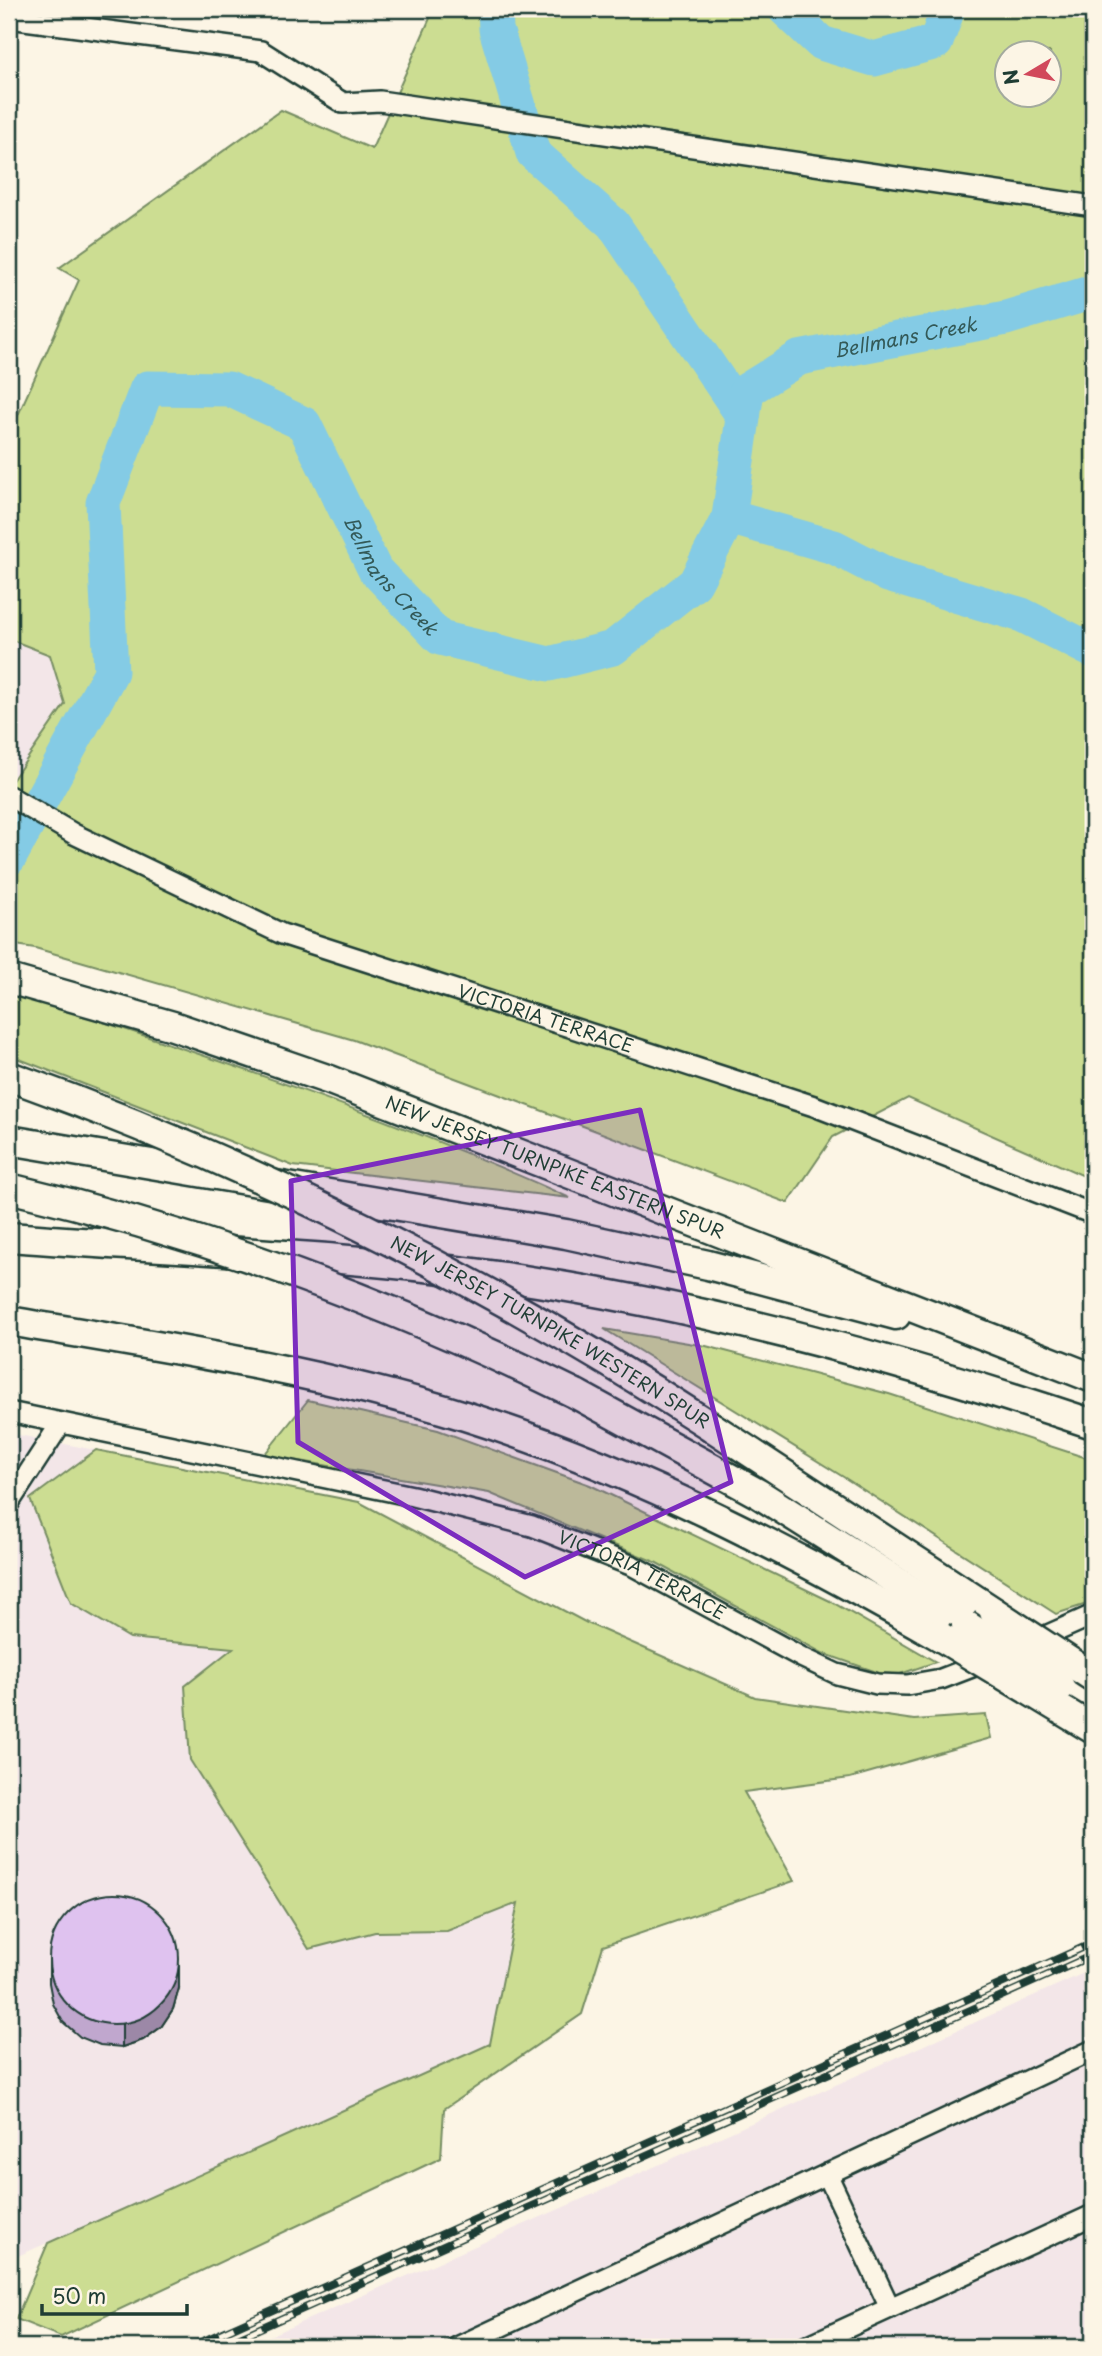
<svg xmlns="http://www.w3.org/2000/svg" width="1102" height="2356" font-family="'Playpen Sans',sans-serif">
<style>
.built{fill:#f3e6e8}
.green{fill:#ccdd92;stroke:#768d63;stroke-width:2;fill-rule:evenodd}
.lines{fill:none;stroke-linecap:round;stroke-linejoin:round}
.river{stroke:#84cbe5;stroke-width:35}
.minor-casing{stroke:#1f3d34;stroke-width:24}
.highway-casing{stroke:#1f3d34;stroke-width:33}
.minor{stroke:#fcf5e5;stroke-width:19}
.highway{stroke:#fcf5e5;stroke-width:28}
.rail-casing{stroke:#1f3d34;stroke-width:8}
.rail{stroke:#fcf5e5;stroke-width:5;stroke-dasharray:16;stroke-linecap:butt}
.highway-bridge-casing{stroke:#1f3d34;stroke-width:33;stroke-linecap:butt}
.highway-bridge{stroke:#fcf5e5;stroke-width:28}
.wall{fill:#c0a7ce;stroke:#1f3d34;stroke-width:2}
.shaded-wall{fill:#9c88a7;stroke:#1f3d34;stroke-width:2}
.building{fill:#dfc2ef;stroke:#1f3d34;stroke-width:2}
.marked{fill:#7b2cbf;fill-opacity:0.2;stroke:#7b2cbf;stroke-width:5;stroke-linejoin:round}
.labels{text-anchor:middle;stroke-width:6;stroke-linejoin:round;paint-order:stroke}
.street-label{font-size:18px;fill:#1f3d34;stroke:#fcf5e5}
.water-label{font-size:19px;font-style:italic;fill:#335957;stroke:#fcf5e5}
</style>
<rect width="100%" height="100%" fill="#fcf5e5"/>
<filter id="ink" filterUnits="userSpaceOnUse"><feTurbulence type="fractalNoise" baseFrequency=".0143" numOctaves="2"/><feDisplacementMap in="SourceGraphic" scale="14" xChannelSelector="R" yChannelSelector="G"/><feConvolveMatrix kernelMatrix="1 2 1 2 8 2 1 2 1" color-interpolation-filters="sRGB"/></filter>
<g filter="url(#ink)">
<g class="built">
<path d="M9,639L50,655L65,704L9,785Z"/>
<path d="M9,1433L359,1502L518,1902L490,2044L9,2260Z"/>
<path d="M1093,1969V2347H245L605,2189Z"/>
</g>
<g class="green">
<path d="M434,9H1093V1180L908,1098L833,1137L788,1203L354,1040L35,948L9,944V785L65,704L50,655L9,639V435L79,280L59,268L281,110L372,149ZM1007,52H1050V94H1007Z"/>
<path d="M9,991C199,1053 388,1115 570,1198L293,1166L9,1055Z"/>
<path d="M604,1329L706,1346L889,1394L1093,1460V1602L1056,1614L845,1478Z"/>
<path d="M308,1400L438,1430L590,1485L830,1601L936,1662L891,1677L822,1653L655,1562L489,1493L264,1455Z"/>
<path d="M96,1450L359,1502L587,1623L755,1697L914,1720L986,1715L991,1738L850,1778L744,1792L794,1881L603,1946L582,2014L444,2109L441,2158L61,2337L16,2319L48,2243L490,2044L518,1903L447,1931L375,1932L309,1949L190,1760L185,1686L233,1648L130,1638L71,1603L30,1499Z"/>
</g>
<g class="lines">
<g class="river">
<path d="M495,9L496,29L533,153L613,224L743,416"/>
<path d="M785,9L821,43L874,59L936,42L948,9"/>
<path d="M729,517L834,547L888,575L1022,615L1093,651"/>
<path id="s1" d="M9,858L111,672L103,503L147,388L229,389L304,424L375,570L440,638L549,664L613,648L695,583L729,517L747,390L799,358L1006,318L1093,292"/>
</g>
<g class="minor-casing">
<g id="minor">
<path d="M9,18L261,51L343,103L380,101L1093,206"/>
<path id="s2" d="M9,796L74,834L282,934L814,1106L1093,1214"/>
<path id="s3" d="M9,1412L413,1496L532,1526L633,1566L803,1658L837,1674L877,1684L907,1685L941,1679L993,1659"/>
<path d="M9,1503L61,1423"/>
<path d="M1030,1643L1093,1615"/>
<path d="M827,2174L890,2308"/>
<path d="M457,2347L1093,2050"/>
<path d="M805,2347L1093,2215"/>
</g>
</g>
<g class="highway-casing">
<g id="highway">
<path id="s4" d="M9,979L173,1026L330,1080L1093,1378"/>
<path d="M9,1140L566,1234L708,1265L896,1315"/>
<path d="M9,1237C179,1250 349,1254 518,1279C715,1309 905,1361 1093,1424"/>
<path d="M9,1321C162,1347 317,1370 465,1416C634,1469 788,1550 941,1637"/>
<path d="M576,1394L759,1494L966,1625"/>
<path d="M712,1427L994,1612"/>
</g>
</g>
<use href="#minor" class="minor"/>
<use href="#highway" class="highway"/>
<g class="rail-casing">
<g id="rail">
<path d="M190,2347L1093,1943"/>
<path d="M218,2347L1093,1955"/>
</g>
</g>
<use href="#rail" class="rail"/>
<g class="highway-bridge-casing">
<g id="highway-bridge">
<path id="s5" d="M9,1076C257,1165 490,1283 712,1427"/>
<path d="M9,1188C205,1234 395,1305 576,1394"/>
<path d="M994,1612L1093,1677"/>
<path d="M966,1625L1060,1687"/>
<path d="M941,1637L1093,1729"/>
</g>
</g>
<use href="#highway-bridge" class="highway-bridge"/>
</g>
<g class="wall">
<path d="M168,9H181L178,14Z"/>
<path d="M49,1961L179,1988L173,2009L161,2027L143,2040L122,2047L100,2045L80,2037L63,2022L53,2004L49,1983Z"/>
</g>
<path class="shaded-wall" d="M179,1966V1988L173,2009L161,2027L143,2040L122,2047V2024Z"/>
<circle class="building" cx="114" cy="1959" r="65"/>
</g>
<path class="marked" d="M640,1110L731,1482L525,1577L298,1442L291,1181Z"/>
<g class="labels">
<g class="street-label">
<text dy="6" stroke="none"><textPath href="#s2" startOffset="583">VICTORIA TERRACE</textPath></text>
<text dy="6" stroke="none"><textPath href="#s4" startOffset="578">NEW JERSEY TURNPIKE EASTERN SPUR</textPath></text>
<text dy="6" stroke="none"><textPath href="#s5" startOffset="600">NEW JERSEY TURNPIKE WESTERN SPUR</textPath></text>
<text dy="6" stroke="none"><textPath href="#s3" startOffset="656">VICTORIA TERRACE</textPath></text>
</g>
<g class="water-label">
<text dy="7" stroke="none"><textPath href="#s1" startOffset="1580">Bellmans Creek</textPath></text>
<text dy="7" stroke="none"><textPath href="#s1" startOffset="845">Bellmans Creek</textPath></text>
</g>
</g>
<rect width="1102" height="2356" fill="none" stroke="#fcf5e5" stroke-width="35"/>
<rect x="18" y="18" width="1067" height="2321" fill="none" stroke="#1f3d34" stroke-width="2.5" filter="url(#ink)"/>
<g transform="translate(1028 74) rotate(260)"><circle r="33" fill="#fcf5e5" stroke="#a4ab9e" stroke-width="2"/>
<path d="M0-5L12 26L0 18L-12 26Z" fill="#d1495b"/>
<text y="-10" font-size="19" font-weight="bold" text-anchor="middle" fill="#1f3d34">N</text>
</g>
<path d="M42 2304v10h145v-10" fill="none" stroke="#1f3d34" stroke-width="3.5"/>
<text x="52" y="2304" font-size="21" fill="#1f3d34" stroke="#fcf5e5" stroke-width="5" paint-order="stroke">50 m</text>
</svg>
